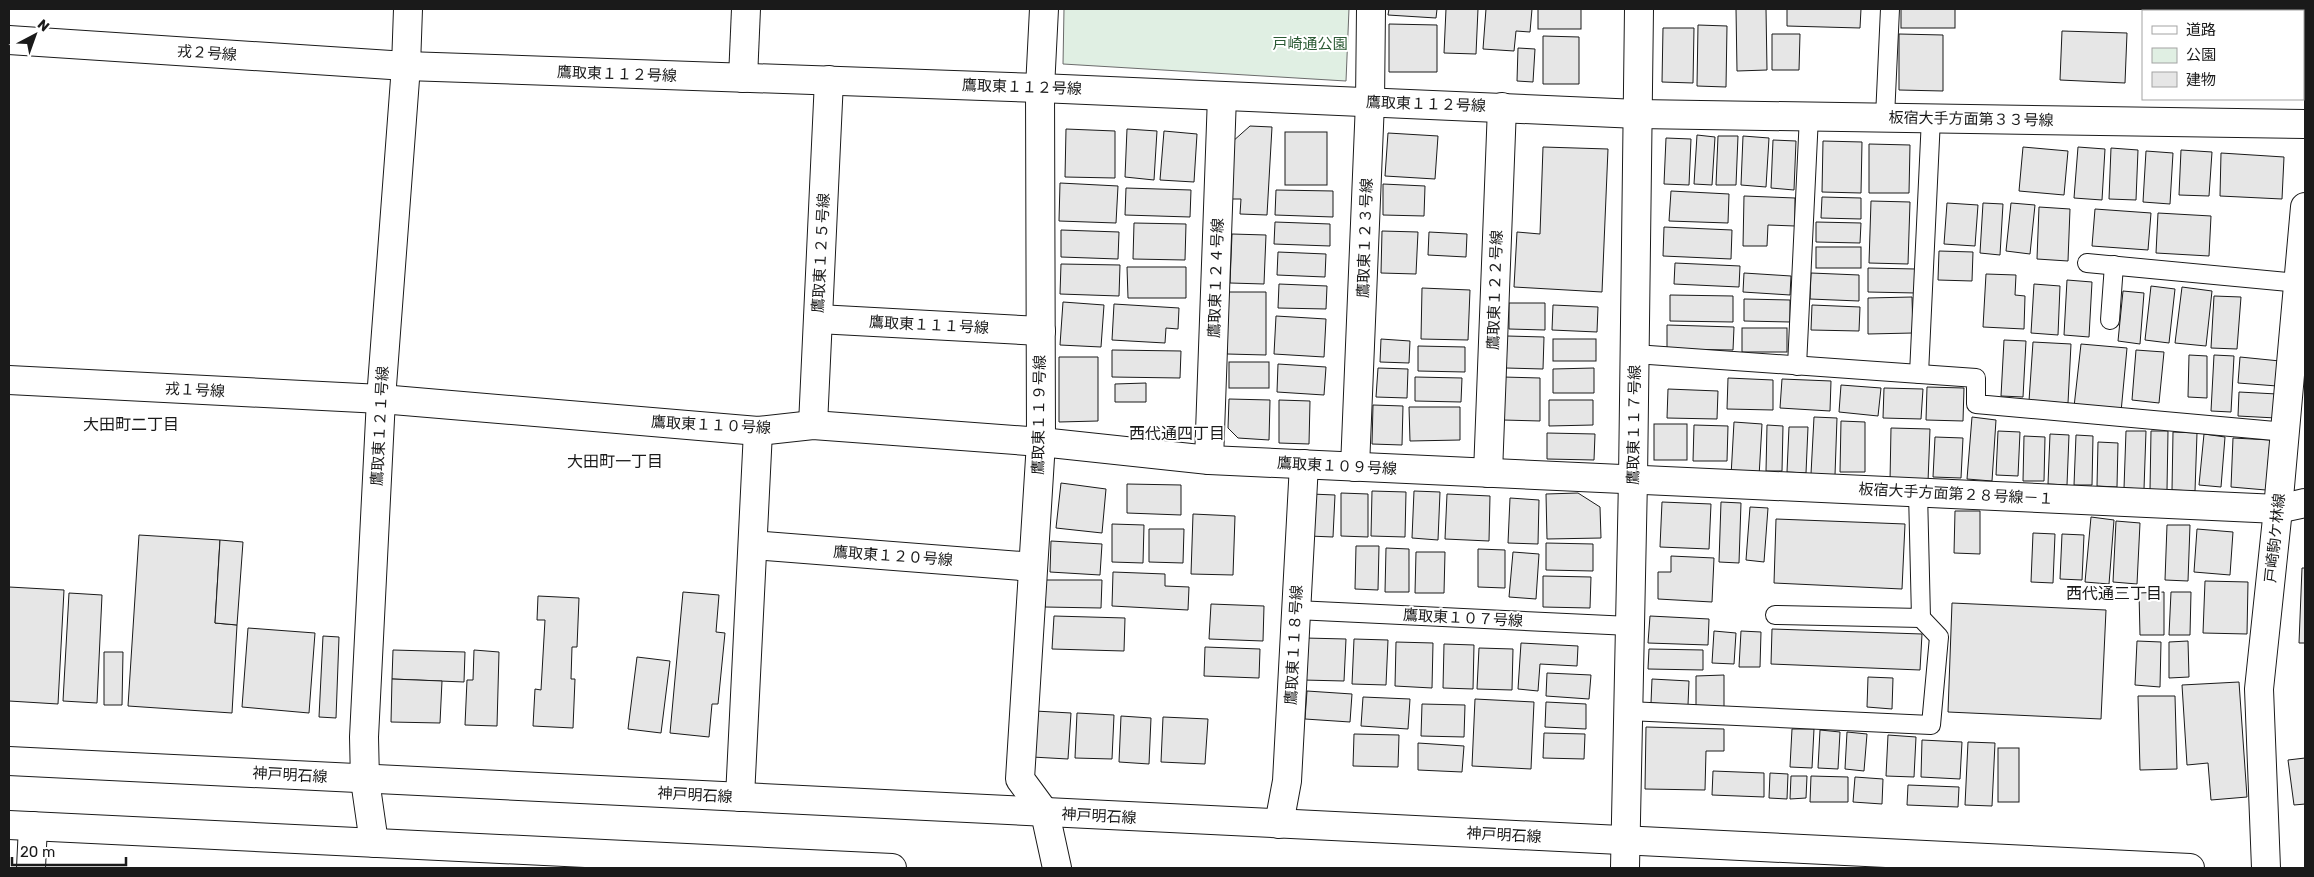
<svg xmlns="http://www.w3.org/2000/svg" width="2314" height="877" font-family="Rubik,'Noto Sans JP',sans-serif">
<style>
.green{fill:#e0efe3;stroke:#6a6a6a}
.building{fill:#e6e6e6;stroke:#1a1a1a}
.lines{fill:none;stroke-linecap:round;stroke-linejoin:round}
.service-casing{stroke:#1a1a1a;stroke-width:20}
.minor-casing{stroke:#1a1a1a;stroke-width:30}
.tertiary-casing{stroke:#1a1a1a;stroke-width:30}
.primary-casing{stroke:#1a1a1a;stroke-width:30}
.service{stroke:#fff;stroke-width:18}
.minor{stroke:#fff;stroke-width:28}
.tertiary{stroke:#fff;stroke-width:28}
.primary{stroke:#fff;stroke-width:28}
.labels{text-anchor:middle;stroke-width:4;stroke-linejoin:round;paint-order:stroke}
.park-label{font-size:15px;fill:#2b5a34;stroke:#fff}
.street-label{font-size:15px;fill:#1a1a1a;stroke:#fff}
.neighbourhood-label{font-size:16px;fill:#1a1a1a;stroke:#fff}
</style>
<rect width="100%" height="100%" fill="#fff"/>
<path class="green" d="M1064,9H1349L1346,81L1063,64Z"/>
<g class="building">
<path d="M1389,9H1437L1436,18L1388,15Z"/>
<path d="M1446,9H1478L1476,54L1444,53Z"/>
<path d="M1486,9H1532L1530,32L1516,31L1514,51L1483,49Z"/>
<rect x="1538" y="9" width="43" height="20"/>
<path d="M1736,9H1766L1767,70L1737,71Z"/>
<path d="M1787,9H1861L1860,28L1787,26Z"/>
<rect x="1901" y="9" width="54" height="19"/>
<path d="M1389,24L1437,25V72H1389Z"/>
<path d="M1698,25L1727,26L1726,87L1697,86Z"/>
<path d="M1663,28H1694L1693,83L1662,82Z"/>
<path d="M2062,31L2127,33L2125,83L2060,80Z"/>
<path d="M1772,34H1800L1799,70H1772Z"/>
<path d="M1899,34L1943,35V91L1899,90Z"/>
<path d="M1543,36L1579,37V84H1543Z"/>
<path d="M1518,48L1535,49L1533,82L1517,81Z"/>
<path d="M1250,126L1272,127L1267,215L1240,214L1241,199H1230L1232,142Z"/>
<path d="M1066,129L1115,131V178L1065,177Z"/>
<path d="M1127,129L1157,131L1154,180L1125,177Z"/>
<path d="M1164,131L1197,134L1194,182L1160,180Z"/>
<rect x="1285" y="132" width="42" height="53"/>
<path d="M1388,133L1438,136L1435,179L1385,176Z"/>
<path d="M1697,135L1715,137L1712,185L1694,184Z"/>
<path d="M1718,136H1738L1736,185H1716Z"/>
<path d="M1743,136L1769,138L1766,187L1741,185Z"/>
<path d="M1666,138L1691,139L1689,185L1664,184Z"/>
<path d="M1773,140L1796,141L1794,190L1771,188Z"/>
<path d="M1823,141L1862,142L1861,193L1822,192Z"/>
<path d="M1869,144L1910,145L1909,193H1869Z"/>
<path d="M1543,147L1608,149L1602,292L1514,287L1517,232L1540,234Z"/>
<path d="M2023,147L2068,151L2064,195L2019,191Z"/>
<path d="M2078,147L2105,149L2102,200L2074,198Z"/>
<path d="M2111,148L2138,150L2136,200L2109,199Z"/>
<path d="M2181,150L2212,152L2209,196L2179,195Z"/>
<path d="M2146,151L2173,153L2170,204L2143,202Z"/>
<path d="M2221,153L2284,157L2282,199L2220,196Z"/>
<path d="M1060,183L1118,186L1116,223L1059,221Z"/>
<path d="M1383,184L1425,186L1424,216L1383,215Z"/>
<path d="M1126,188L1191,190L1190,217L1125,215Z"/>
<path d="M1276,190L1333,191V217L1275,215Z"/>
<path d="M1671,191L1729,194L1728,223L1669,221Z"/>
<path d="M1744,196L1795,198V226L1768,225L1767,246H1743Z"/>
<path d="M1822,197L1861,198V219L1821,218Z"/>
<path d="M1871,201L1910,202L1908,264L1869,263Z"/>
<path d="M1947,203L1978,205L1975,246L1944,244Z"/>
<path d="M1983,203L2003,204L2000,255L1980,253Z"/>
<path d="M2011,203L2035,205L2030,254L2006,251Z"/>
<path d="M2039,207L2070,209L2068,261L2037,259Z"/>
<path d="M2095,209L2151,213L2148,250L2092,246Z"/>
<path d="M2158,213L2211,216L2209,256L2156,253Z"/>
<path d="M1275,222L1330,224V246L1274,244Z"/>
<path d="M1816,222L1861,223L1860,243L1816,242Z"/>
<path d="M1134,223L1186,224L1185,260L1133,259Z"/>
<path d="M1664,227L1732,230L1731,259L1663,256Z"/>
<path d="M1061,230L1119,232L1118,259L1061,257Z"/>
<path d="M1382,231L1418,232L1416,274L1381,273Z"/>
<path d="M1429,232L1467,234L1466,257L1428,255Z"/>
<path d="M1232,234L1266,235L1264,284L1230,283Z"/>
<rect x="1816" y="247" width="45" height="21"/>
<path d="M1939,251L1973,252L1972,281L1938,280Z"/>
<path d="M1278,252L1326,254L1325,277L1277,275Z"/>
<path d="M1675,263L1740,266L1739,287L1674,284Z"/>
<path d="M1061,264L1120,265L1119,296L1060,294Z"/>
<path d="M1127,267H1186V298H1128Z"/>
<path d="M1868,268L1916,269V293L1868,292Z"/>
<path d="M1744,273L1791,276L1790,295L1743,292Z"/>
<path d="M1811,273L1859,275V301L1810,299Z"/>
<path d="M1986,274L2016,275L2015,295L2025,296L2024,329L1983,327Z"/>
<path d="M2067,280L2092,282L2089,337L2064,335Z"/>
<path d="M1279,284L1327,286L1326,309L1278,308Z"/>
<path d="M2034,284L2060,286L2058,335L2031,333Z"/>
<path d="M2151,286L2175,289L2169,343L2145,340Z"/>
<path d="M2182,287L2212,291L2206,346L2175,343Z"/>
<path d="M1422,288L1470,290L1468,340L1421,339Z"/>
<path d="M2123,291L2144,293L2140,344L2118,341Z"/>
<path d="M1228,292H1266V355L1227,354Z"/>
<path d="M1670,295L1733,296V322L1670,321Z"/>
<path d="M2214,296L2241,297L2237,349L2211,348Z"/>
<path d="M1912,297L1913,333L1868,334V298Z"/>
<path d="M1744,299L1790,300V322L1744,321Z"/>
<path d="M1063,302L1104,305L1101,347L1060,345Z"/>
<path d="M1509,303H1545V330L1509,329Z"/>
<path d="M1114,304L1179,308L1178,329L1166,328L1165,343L1112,340Z"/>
<path d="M1553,305L1598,307L1597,332L1552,330Z"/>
<path d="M1812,305L1860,307L1859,331L1811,330Z"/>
<path d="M1276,316L1326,319L1324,357L1274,354Z"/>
<path d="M1667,325L1734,327L1733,350L1667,349Z"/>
<rect x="1742" y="328" width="45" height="24"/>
<path d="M1507,336L1544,337L1543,369L1506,368Z"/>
<path d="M1381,339L1410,341L1409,363L1380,362Z"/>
<rect x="1553" y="339" width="43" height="22"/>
<path d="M2004,340L2026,341L2023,397L2001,396Z"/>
<path d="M2033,342L2071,344L2068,403L2029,401Z"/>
<path d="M2081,344L2127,348L2121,412L2074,407Z"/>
<path d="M1418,346L1465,347V372L1418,371Z"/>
<path d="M1112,350L1181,351L1180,378L1112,377Z"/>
<path d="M2136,350L2164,352L2159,403L2132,400Z"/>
<path d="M2189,355L2207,356V398L2188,397Z"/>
<path d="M2214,355L2234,356L2231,412L2211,411Z"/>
<path d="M1059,357H1098V421L1059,422Z"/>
<path d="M2240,357L2280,361L2277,386L2238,383Z"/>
<rect x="1229" y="362" width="40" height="26"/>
<path d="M1278,364L1326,367L1324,395L1277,392Z"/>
<path d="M1378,368L1408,369L1407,398L1376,397Z"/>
<path d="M1594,368V393H1553V369Z"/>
<path d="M1415,377L1462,378L1461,402L1415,401Z"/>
<path d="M1503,377L1540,378V421L1503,420Z"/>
<path d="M1728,378L1773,380V410L1727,409Z"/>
<path d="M1782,379L1831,381L1830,411L1780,408Z"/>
<path d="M1146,383V402H1115V384Z"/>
<path d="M1841,385L1881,388L1878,416L1839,412Z"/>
<path d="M1927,387L1964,388L1963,421L1926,420Z"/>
<path d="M1884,388L1923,389L1921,419L1883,418Z"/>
<path d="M1668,389L1718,391L1717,419L1667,418Z"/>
<path d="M2239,392L2277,394L2276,418L2238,416Z"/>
<path d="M1229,399L1270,400L1269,440L1238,438L1228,428Z"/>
<path d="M1279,400L1310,401L1309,444L1279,443Z"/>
<path d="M1549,400H1593V425L1549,426Z"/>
<path d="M1373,405L1403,406L1402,445L1372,444Z"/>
<path d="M1409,407H1460V440L1410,441Z"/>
<path d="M1814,417L1837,418L1835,475L1811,474Z"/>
<path d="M1972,417L1996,420L1992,481L1967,479Z"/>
<path d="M1841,421L1865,422V472H1840Z"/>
<path d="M1734,422L1762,424L1759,477L1731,476Z"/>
<rect x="1654" y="424" width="33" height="36"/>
<path d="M1694,425L1728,426L1727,461H1693Z"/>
<path d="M1767,425L1783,426L1782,471H1766Z"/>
<path d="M1789,427H1808L1806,473L1787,472Z"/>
<path d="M1891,428L1930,429L1928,482L1890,481Z"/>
<path d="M1998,431L2020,432L2018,476L1996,475Z"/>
<path d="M2126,431H2146L2144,489L2124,488Z"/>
<path d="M2151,431H2168L2167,490H2150Z"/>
<path d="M2173,432L2197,433L2195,491L2172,490Z"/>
<path d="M1547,433L1595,434L1594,460L1547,459Z"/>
<path d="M2050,434L2069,435L2067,485L2048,484Z"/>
<path d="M2204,434L2225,437L2221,487L2199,485Z"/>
<path d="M2076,435L2093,436L2092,485H2074Z"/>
<path d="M2024,436L2045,437L2044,481H2023Z"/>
<path d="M1935,437L1963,438L1961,478L1933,477Z"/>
<path d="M2233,438L2270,440L2266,490L2231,487Z"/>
<path d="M2098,442L2118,443L2117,487L2097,486Z"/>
<path d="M1061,483L1106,489L1102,533L1056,528Z"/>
<path d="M1127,484L1181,485V515L1127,513Z"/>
<path d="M1372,491L1406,492L1405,537L1371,536Z"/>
<path d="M1414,491L1440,492L1438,540L1412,538Z"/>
<path d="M1341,493L1368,494V537L1341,536Z"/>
<path d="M1578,493L1600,507L1601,538L1547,539L1546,494Z"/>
<path d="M1311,494L1335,495L1333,537L1309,536Z"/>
<path d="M1447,494L1490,496L1489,541L1445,539Z"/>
<path d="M1510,498L1539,500L1538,544L1508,543Z"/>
<path d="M1662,502L1711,504L1709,549L1660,547Z"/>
<path d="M1721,502L1741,503L1739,563L1719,562Z"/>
<path d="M1750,507L1768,508L1764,562L1746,560Z"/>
<path d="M1955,511H1980V554L1954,553Z"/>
<path d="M1193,514L1235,516L1233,575L1191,574Z"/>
<path d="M2091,517L2114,520L2109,584L2085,582Z"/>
<path d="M1776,519L1905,524L1902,589L1774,583Z"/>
<path d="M2116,521L2140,523L2137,584L2113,582Z"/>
<path d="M1112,524L1144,525L1143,563L1112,562Z"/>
<path d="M2167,525H2190L2188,581L2165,580Z"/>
<path d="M1149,529H1184L1183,563L1149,562Z"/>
<path d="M2197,529L2233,532L2230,575L2194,572Z"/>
<path d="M2033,533L2055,534L2053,583L2031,582Z"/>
<path d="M2062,534L2084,535L2082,580L2060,579Z"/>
<path d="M139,535L220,540L215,623L237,625L232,713L128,706Z"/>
<path d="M220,540L243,542L237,625L215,623Z"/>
<path d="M1051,541L1102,544L1100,575L1050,572Z"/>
<path d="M1546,543L1593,544V571L1546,570Z"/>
<path d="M1356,546H1379L1378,590L1355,589Z"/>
<path d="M1386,548L1409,549V592H1385Z"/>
<path d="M1478,549L1505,550V588L1478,587Z"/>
<path d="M1416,552H1445L1444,593H1415Z"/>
<path d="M1513,552L1539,554L1536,599L1509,597Z"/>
<path d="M1671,556L1714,558L1712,602L1658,599V572H1671Z"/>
<path d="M2302,568H2305V643H2299Z"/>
<path d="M1113,572L1165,574V586L1189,587L1188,610L1112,606Z"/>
<path d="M1543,576L1591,577L1590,608L1543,607Z"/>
<path d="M1045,580H1102L1101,608L1045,607Z"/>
<path d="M2205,581L2248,582L2247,634L2203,633Z"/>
<path d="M9,587L64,590L58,704L9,701Z"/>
<path d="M683,592L719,595L716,632L725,633L718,704H712L709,737L670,733Z"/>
<path d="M2164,592V635H2140L2139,593Z"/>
<path d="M2171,592H2191L2190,635H2169Z"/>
<path d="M69,593L102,595L97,703L63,701Z"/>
<path d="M538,596L579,598L577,647H572L571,679H575L573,728L533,726L535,689L541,690L545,620H537Z"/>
<path d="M1952,603L2106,610L2101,719L1948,712Z"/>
<path d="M1211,604L1264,606L1263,641L1209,639Z"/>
<path d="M1054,616L1125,618L1124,651L1052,649Z"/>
<path d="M1650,616L1709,619L1708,645L1648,643Z"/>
<path d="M248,628L315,633L309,713L242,707Z"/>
<path d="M1772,629L1922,634L1920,670L1771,664Z"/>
<path d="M1714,631L1736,633L1734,664L1712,663Z"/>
<path d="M1741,631L1761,632L1760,667H1739Z"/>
<path d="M323,636L339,637L336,718L319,717Z"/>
<path d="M1305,638L1346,639L1344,681L1303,680Z"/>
<path d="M1354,639L1388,640L1386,685L1352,684Z"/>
<path d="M2137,641L2161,642L2160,687L2135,685Z"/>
<path d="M2188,641L2189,677L2169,678V642Z"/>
<path d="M1396,642L1433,643L1432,688L1395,686Z"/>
<path d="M1521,643L1578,646L1577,666L1540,664L1538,691L1518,689Z"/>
<path d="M1444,644L1474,645L1473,689L1443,688Z"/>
<path d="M1205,647L1260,649L1259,678L1204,676Z"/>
<path d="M1479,648L1513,649L1512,690L1477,689Z"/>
<path d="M1649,649L1703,650V670L1648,669Z"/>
<path d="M393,650L465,652L464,682L392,679Z"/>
<path d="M474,650L499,652L497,726L465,725L467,680H473Z"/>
<path d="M104,652H123L122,705H104Z"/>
<path d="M637,657L670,661L661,733L628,729Z"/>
<path d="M1547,673L1591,675L1589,699L1546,696Z"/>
<path d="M1724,675V708H1696V676Z"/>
<path d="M1868,677L1893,678L1892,709L1867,707Z"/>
<path d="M392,679L442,681L440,723L391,722Z"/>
<path d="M1652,679L1689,681L1688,705L1651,703Z"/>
<path d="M2239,682L2247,797L2211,800L2208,763L2187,765L2182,685Z"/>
<path d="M1307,691L1352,694L1350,722L1305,719Z"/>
<path d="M2138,696H2175L2177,769L2140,770Z"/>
<path d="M1363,697L1410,699L1408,729L1361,726Z"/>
<path d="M1475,699L1534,702L1531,769L1472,766Z"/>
<path d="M1546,702L1586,704V729L1545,727Z"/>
<path d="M1422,704L1465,705L1464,737L1421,736Z"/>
<path d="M1035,711L1071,713L1068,759L1032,757Z"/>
<path d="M1077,713L1114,715L1112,759L1075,758Z"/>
<path d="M1121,716L1151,718L1149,764L1119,762Z"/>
<path d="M1163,717L1208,719L1205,764L1161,762Z"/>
<path d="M1646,727L1724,729V751H1706L1705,790L1645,789Z"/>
<path d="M1792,729H1814L1812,768L1790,767Z"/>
<path d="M1820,730L1840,732L1838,769L1818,768Z"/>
<path d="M1847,732L1867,734L1864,771L1845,769Z"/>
<path d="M1544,733L1585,734L1584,759L1543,758Z"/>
<path d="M1354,734L1399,735L1398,767L1353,766Z"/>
<path d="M1888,735L1916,737L1914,777L1886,776Z"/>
<path d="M1922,740L1962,742L1960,779L1921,777Z"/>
<path d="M1968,742L1995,743L1992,806L1965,805Z"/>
<path d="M1418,743L1464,746L1462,772L1418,770Z"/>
<rect x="1998" y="748" width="21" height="54"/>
<path d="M2305,758V804L2294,805L2288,760Z"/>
<path d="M1713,771L1764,773V797L1712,795Z"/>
<path d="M1770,773L1788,774L1787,799L1769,798Z"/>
<path d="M1791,776H1807L1806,798L1790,799Z"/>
<path d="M1811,776L1848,777V802H1810Z"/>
<path d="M1855,777L1883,779L1882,804L1853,802Z"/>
<path d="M1908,785L1959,787L1958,807L1907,805Z"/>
</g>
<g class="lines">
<g class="service-casing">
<g id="service">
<path d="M1885,117L1890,9"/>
<path d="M2087,263L2299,283"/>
<path d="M2110,320L2114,265"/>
<path d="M1635,354L1976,378V404L2286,432"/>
<path d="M1797,366L1809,116"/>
<path d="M1919,374L1931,118"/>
<path d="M1296,610L1630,626"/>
<path d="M1775,615L1921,618L1918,492"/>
<path d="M1628,711L1931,725L1939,637L1921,618"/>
</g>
</g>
<g class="minor-casing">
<g id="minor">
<path d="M1044,9L1040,88L1041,442L1020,779L1045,813"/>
<path d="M9,40L406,66L1040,88L1638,114L2305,124"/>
<path d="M743,78L746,9"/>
<path d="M818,319L1041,331"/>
<path d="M9,380L381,399L758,431L813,425L1041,442L1209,460L2278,509L2305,503"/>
<path d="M813,425L829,80"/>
<path d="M1209,460L1222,96"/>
<path d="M1355,467L1370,102L1371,9"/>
<path d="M1488,473L1502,107"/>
<path d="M753,545L1033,567"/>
<path d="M740,797L758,431"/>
<path d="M1279,824L1287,781L1304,464"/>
<path d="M374,843L365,780L364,737L381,399L406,66L408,9"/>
<path d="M31,868L33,826"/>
<path d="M1625,868L1633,479L1639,9"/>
<path d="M2266,868L2259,689L2278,509L2305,207"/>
</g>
</g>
<g class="tertiary-casing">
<path id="tertiary" d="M1045,813L1057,868"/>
</g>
<g class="primary-casing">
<g id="primary">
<path d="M9,761L2190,868"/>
<path d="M9,825L892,868"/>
</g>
</g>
<use href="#service" class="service"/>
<use href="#minor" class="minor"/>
<use href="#tertiary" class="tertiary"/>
<use href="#primary" class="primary"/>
</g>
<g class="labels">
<g class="park-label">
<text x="1310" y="49">戸崎通公園</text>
</g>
<g class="street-label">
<text transform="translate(207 53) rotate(4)" y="5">戎２号線</text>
<text transform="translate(617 74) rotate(2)" y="5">鷹取東１１２号線</text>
<text transform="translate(1022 87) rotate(2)" y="5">鷹取東１１２号線</text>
<text transform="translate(1426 104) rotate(2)" y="5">鷹取東１１２号線</text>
<text transform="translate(1971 119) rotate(1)" y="5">板宿大手方面第３３号線</text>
<text transform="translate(1365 238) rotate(-88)" y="5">鷹取東１２３号線</text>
<text transform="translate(821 253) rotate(-87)" y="5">鷹取東１２５号線</text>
<text transform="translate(1216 278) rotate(-88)" y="5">鷹取東１２４号線</text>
<text transform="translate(1495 290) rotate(-88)" y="5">鷹取東１２２号線</text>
<text transform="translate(929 325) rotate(3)" y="5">鷹取東１１１号線</text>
<text transform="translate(195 390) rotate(3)" y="5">戎１号線</text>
<text transform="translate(1039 415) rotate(-89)" y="5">鷹取東１１９号線</text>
<text transform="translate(711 425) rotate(3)" y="5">鷹取東１１０号線</text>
<text transform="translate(1634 425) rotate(-89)" y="5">鷹取東１１７号線</text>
<text transform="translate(380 426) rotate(-87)" y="5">鷹取東１２１号線</text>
<text transform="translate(1337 466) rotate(3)" y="5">鷹取東１０９号線</text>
<text transform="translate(1956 494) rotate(3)" y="5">板宿大手方面第２８号線－１</text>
<text transform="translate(2275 538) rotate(-84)" y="5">戸崎駒ケ林線</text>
<text transform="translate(893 556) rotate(4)" y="5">鷹取東１２０号線</text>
<text transform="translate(1463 618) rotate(3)" y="5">鷹取東１０７号線</text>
<text transform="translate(1294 645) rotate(-87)" y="5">鷹取東１１８号線</text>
<text transform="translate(290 775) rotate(3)" y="5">神戸明石線</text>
<text transform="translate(695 795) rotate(3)" y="5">神戸明石線</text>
<text transform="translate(1099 816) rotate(3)" y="5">神戸明石線</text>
<text transform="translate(1504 835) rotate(3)" y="5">神戸明石線</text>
</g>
<g class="neighbourhood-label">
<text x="131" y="430">大田町二丁目</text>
<text x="1177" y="439">西代通四丁目</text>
<text x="615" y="467">大田町一丁目</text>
<text x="2114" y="599">西代通三丁目</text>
</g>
</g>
<rect width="2314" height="877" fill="none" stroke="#1a1a1a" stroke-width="20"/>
<rect x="2142" y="10" width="162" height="90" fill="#ffffff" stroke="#a3a3a3"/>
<rect x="2152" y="26" width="25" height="8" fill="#ffffff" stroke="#a3a3a3"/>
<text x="2186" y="35" font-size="15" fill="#1a1a1a">道路</text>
<rect x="2152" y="48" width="25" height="15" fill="#e0efe3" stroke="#a3a3a3"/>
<text x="2186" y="60" font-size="15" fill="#1a1a1a">公園</text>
<rect x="2152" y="72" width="25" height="15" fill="#e6e6e6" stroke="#a3a3a3"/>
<text x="2186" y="85" font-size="15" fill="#1a1a1a">建物</text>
<g transform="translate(35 35) rotate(41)" stroke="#ffffff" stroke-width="4" paint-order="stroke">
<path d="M0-4L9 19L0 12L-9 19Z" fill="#1a1a1a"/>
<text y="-8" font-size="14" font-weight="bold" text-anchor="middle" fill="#1a1a1a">N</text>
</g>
<path d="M12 857v8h114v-8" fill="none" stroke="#1a1a1a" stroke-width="2.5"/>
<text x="20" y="857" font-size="15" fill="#1a1a1a" stroke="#ffffff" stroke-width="4" paint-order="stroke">20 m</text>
</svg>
